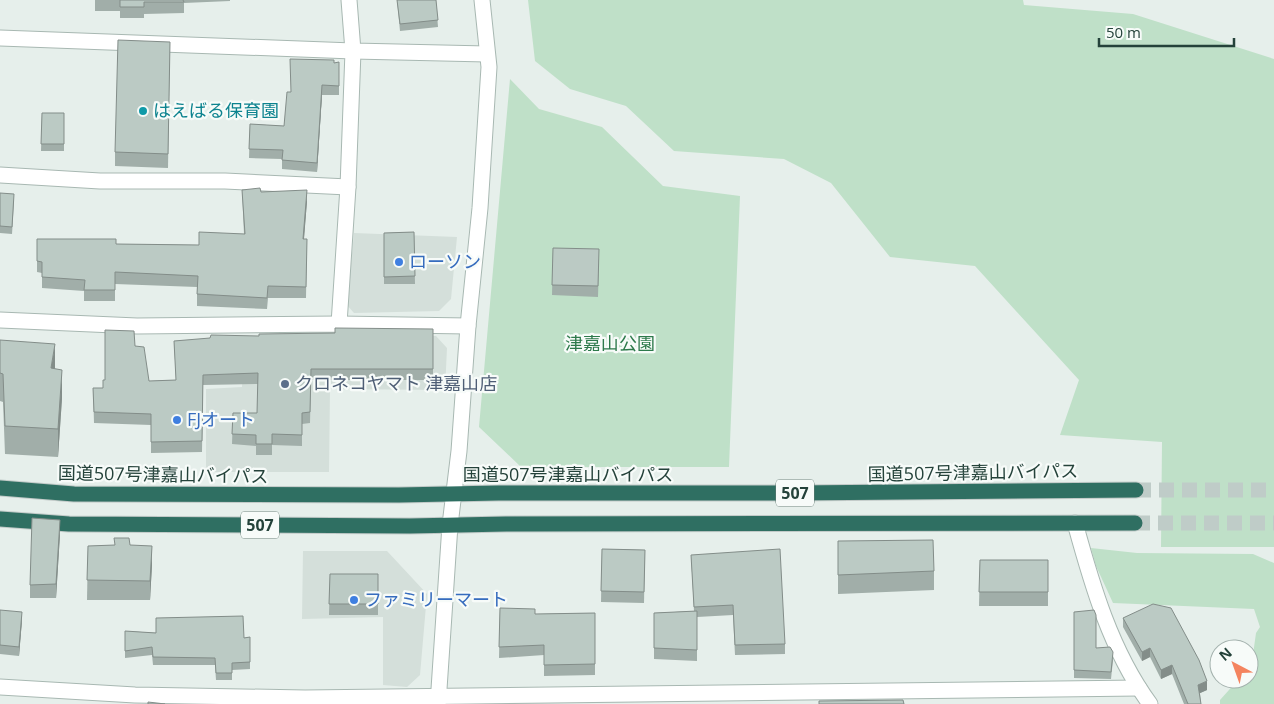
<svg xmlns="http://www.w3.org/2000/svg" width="1274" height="704" font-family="'Open Sans','Noto Sans JP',sans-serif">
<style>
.built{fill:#d4dfda}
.green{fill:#bfe0c8}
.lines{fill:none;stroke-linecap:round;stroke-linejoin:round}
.highway-tunnel{stroke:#bfccc8;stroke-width:15;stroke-dasharray:15 8;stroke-linecap:butt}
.minor-casing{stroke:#a8b8b2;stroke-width:17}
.highway-casing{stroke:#c2cac8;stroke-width:17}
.minor{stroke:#fff;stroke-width:15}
.highway{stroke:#2f6f62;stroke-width:15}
.wall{fill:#a1aea9}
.shaded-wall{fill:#838d89}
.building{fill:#bbcac4;stroke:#838d89}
.culture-dot{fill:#0f9aa8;stroke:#f7fbf9;stroke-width:2}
.shop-dot{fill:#3f7fe0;stroke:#f7fbf9;stroke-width:2}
.service-dot{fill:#5c6f8a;stroke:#f7fbf9;stroke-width:2}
.labels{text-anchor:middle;stroke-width:4.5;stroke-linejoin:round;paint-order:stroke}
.shield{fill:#f7fbf9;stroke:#637a73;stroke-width:1}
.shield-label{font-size:16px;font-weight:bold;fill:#24423a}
.culture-label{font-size:18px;fill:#0d838f;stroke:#f7fbf9;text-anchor:start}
.shop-label{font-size:18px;fill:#366cbe;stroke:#f7fbf9;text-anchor:start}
.park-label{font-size:18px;fill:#2d7a4b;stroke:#f7fbf9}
.service-label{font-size:18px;fill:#4e5e75;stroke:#f7fbf9;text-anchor:start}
.street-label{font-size:18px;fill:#24423a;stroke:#f7fbf9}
</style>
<rect width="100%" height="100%" fill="#e6efeb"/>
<g class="built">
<path d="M354,233L457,237L451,299L439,311L354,313L347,305Z"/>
<path d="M436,336L447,348L445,390L330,389L329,472H206V389L242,387L244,337Z"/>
<path d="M303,551H387L427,594L420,675L407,687L383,685V617L302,619Z"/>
</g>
<g class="green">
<path d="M528,0H1023L1024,5L1133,14L1274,59V547H1161L1162,442L1060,435L1079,380L975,266L890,257L831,183L784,159L674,151L626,106L570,89L535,61Z"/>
<path d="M510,79L539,109L602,127L663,186L740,196L729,467H521L479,427Z"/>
<path d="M1091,548L1137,553L1253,554L1274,563V704H1220V700L1237,681L1249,679L1250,676L1256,633L1260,627L1254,609L1113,603L1096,566Z"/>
</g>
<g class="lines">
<g class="highway-tunnel">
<path d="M1136,490H1274"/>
<path d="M1135,523H1274"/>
</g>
<g class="minor-casing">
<g id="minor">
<path d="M349,0L353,51L487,54"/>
<path d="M0,38L353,51L348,187L339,324"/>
<path d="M0,175L100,181H225L348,187"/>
<path d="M0,320L137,326L339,324L468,326"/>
<path d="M1075,523C1092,585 1111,651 1150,704"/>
<path d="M0,687L135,695L305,698L1139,688"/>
<path d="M438,704L450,525L459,451L468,326L480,208L489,67L482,0"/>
</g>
</g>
<g class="highway-casing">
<g id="highway">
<path d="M0,488L74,494L399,495L498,493H793L1136,490"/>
<path d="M0,519L69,524L410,526L506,524L1135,523"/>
</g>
</g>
<use href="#minor" class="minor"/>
<use href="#highway" class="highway"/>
</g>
<g class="wall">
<path d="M95,0H230V1L184,3V13L144,14V18H120V11H95Z"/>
<path d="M397,0H436L438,27L400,31Z"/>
<path d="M170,42L168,168L115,166V152Z"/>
<path d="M339,62V95H322L317,172L282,169V159L249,158L250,124L284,126L291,92L334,63Z"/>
<path d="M42,113H64V151H41Z"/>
<path d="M242,190L261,192L307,201L304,239H307L306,298H268L267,309L197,306V287L115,284V301H84V291L42,288V273L37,272V239L116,244L199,245L244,234Z"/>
<path d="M0,193L14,201L12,234L0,233Z"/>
<path d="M414,232L415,284H384V233Z"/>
<path d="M553,248L599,260L598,297L552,295Z"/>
<path d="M433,329V380H311L310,423L302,424V446L272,445V455H256V446L232,444L233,413H257L258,384L203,385L202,452L151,453V425L94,423L93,388H103L105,380L135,346L149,381L176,380L174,341L259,336L335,333Z"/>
<path d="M0,340L55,368L62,398L58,457L5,454L3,402L0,401Z"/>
<path d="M60,534L56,598H30V585Z"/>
<path d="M838,541L934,571V590L838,594Z"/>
<path d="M130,545L152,565L150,600H87L88,546Z"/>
<path d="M602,549L645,550L644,603L601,602Z"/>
<path d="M691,555L785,644V654L735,655L733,615L697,617V661L654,659V613L694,611Z"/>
<path d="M980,560H1048V606H979Z"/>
<path d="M330,574H378V615H329Z"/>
<path d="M500,608L535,614L595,613V675L544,676V655L499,658Z"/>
<path d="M0,610L22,620L19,656L0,654Z"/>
<path d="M1074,612L1096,648L1113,660L1111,679L1074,678Z"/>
<path d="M1123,618L1207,690L1200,693L1201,704H1184L1172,674L1161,679L1150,657L1142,661L1123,627Z"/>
<path d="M125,631L244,638L250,637V669L232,670V680H216L215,665H153L152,655L125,658Z"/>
</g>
<g class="shaded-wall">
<path d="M322,85V95L317,172V163Z"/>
<path d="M307,190V201L303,250V239Z"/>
<path d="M55,344V372L51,368Z"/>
<path d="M62,370V398L58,457V429Z"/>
<path d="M60,520V534L56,598V584Z"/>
<path d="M152,546V565L150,600V581Z"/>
<path d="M22,612V620L19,656V647Z"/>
<path d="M1150,648V657L1142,661V652Z"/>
<path d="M1172,665V674L1161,679V670Z"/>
<path d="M1207,681V690L1198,694V685Z"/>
</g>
<g class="building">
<path d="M120,0H183L184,2H144V7H120Z"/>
<path d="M397,0H436L438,20L400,24Z"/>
<path d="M118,40L170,42L168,154L115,152Z"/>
<path d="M290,59L334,60V63L339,62V86L322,85L317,163L282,160L283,150L249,149L250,124L284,126L287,92H291Z"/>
<path d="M42,113H64V144H41Z"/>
<path d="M260,188L261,192L307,190L303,239H307L306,287L268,286L267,298L197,294L198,276L115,272V290H84L85,280L42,277V262L37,261V239H116V244L199,245V232L245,234L242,190Z"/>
<path d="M0,193L14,194L12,227L0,226Z"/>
<path d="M414,232L415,276L384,277V233Z"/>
<path d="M553,248L599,249L598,286L552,285Z"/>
<path d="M335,328L433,329V369H311L310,412L302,413V435L272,434V444H256V435L232,434L233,413H257L258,373L203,375L202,441L151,442V414L94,412L93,388H103V380H105V330L134,331L135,346L144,347L149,381L176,380L174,341L210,338L211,335L259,336V334L335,333Z"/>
<path d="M0,340L55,344L51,368L62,370L58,429L5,426L3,374L0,373Z"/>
<path d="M32,518L60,520L56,584L30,585Z"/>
<path d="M114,538H129L130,545L152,546L150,581L87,580L88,546L115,545Z"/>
<path d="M933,540L934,571L838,575V541Z"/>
<path d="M602,549L645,550L644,592L601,591Z"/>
<path d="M780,549L785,644L735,645L733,605L694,607L691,555Z"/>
<path d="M980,560H1048V592H979Z"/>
<path d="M330,574H378V604H329Z"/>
<path d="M1153,604L1171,608L1199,660L1207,681L1198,685L1201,704H1188L1172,665L1161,670L1150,648L1142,652L1123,618Z"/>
<path d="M500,608L535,609V614L595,613V664L544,665V645L499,647Z"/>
<path d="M0,610L22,612L19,647L0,645Z"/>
<path d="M1094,610L1096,615V648L1110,647L1113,652L1111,672L1074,670V612Z"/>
<path d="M697,611V650L654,648V613Z"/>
<path d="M243,616L244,638L250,637V662L232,663V673H216L215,658L153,657L152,647L125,651V631L156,633V618Z"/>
<path d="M903,700L904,704H819V701Z"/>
<path d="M148,702L165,704H148Z"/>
</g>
<circle class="culture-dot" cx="143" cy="111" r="5"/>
<g class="shop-dot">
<circle cx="399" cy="262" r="5"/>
<circle cx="177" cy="420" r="5"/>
<circle cx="354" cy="600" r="5"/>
</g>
<circle class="service-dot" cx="285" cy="384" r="5"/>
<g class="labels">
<g class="shield">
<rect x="776" y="479.5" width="38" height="27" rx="4"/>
<rect x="241" y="511.5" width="38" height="27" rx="4"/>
</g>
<g class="shield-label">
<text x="795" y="499">507</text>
<text x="260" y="531">507</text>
</g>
<g class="culture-label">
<text x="153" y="117">はえばる保育園</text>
</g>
<g class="shop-label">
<text x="409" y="268">ローソン</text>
<text x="187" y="426">FJオート</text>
<text x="364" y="606">ファミリーマート</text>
</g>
<g class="park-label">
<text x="610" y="350">津嘉山公園</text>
</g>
<g class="service-label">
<text x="295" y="390">クロネコヤマト 津嘉山店</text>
</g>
<g class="street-label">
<text transform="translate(973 473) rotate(-1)" y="6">国道507号津嘉山バイパス</text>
<text transform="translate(163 475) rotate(1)" y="6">国道507号津嘉山バイパス</text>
<text x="568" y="481">国道507号津嘉山バイパス</text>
</g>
</g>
<g transform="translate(1234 664) rotate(319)"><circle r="24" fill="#f7fbf9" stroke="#a3b1ad"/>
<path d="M0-4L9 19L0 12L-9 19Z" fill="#f4845f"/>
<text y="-8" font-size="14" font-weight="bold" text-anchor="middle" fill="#24423a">N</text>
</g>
<path d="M1099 38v8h135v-8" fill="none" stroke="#24423a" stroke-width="2.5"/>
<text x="1106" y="38" font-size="15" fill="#24423a" stroke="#f7fbf9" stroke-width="4" paint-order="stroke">50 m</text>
</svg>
